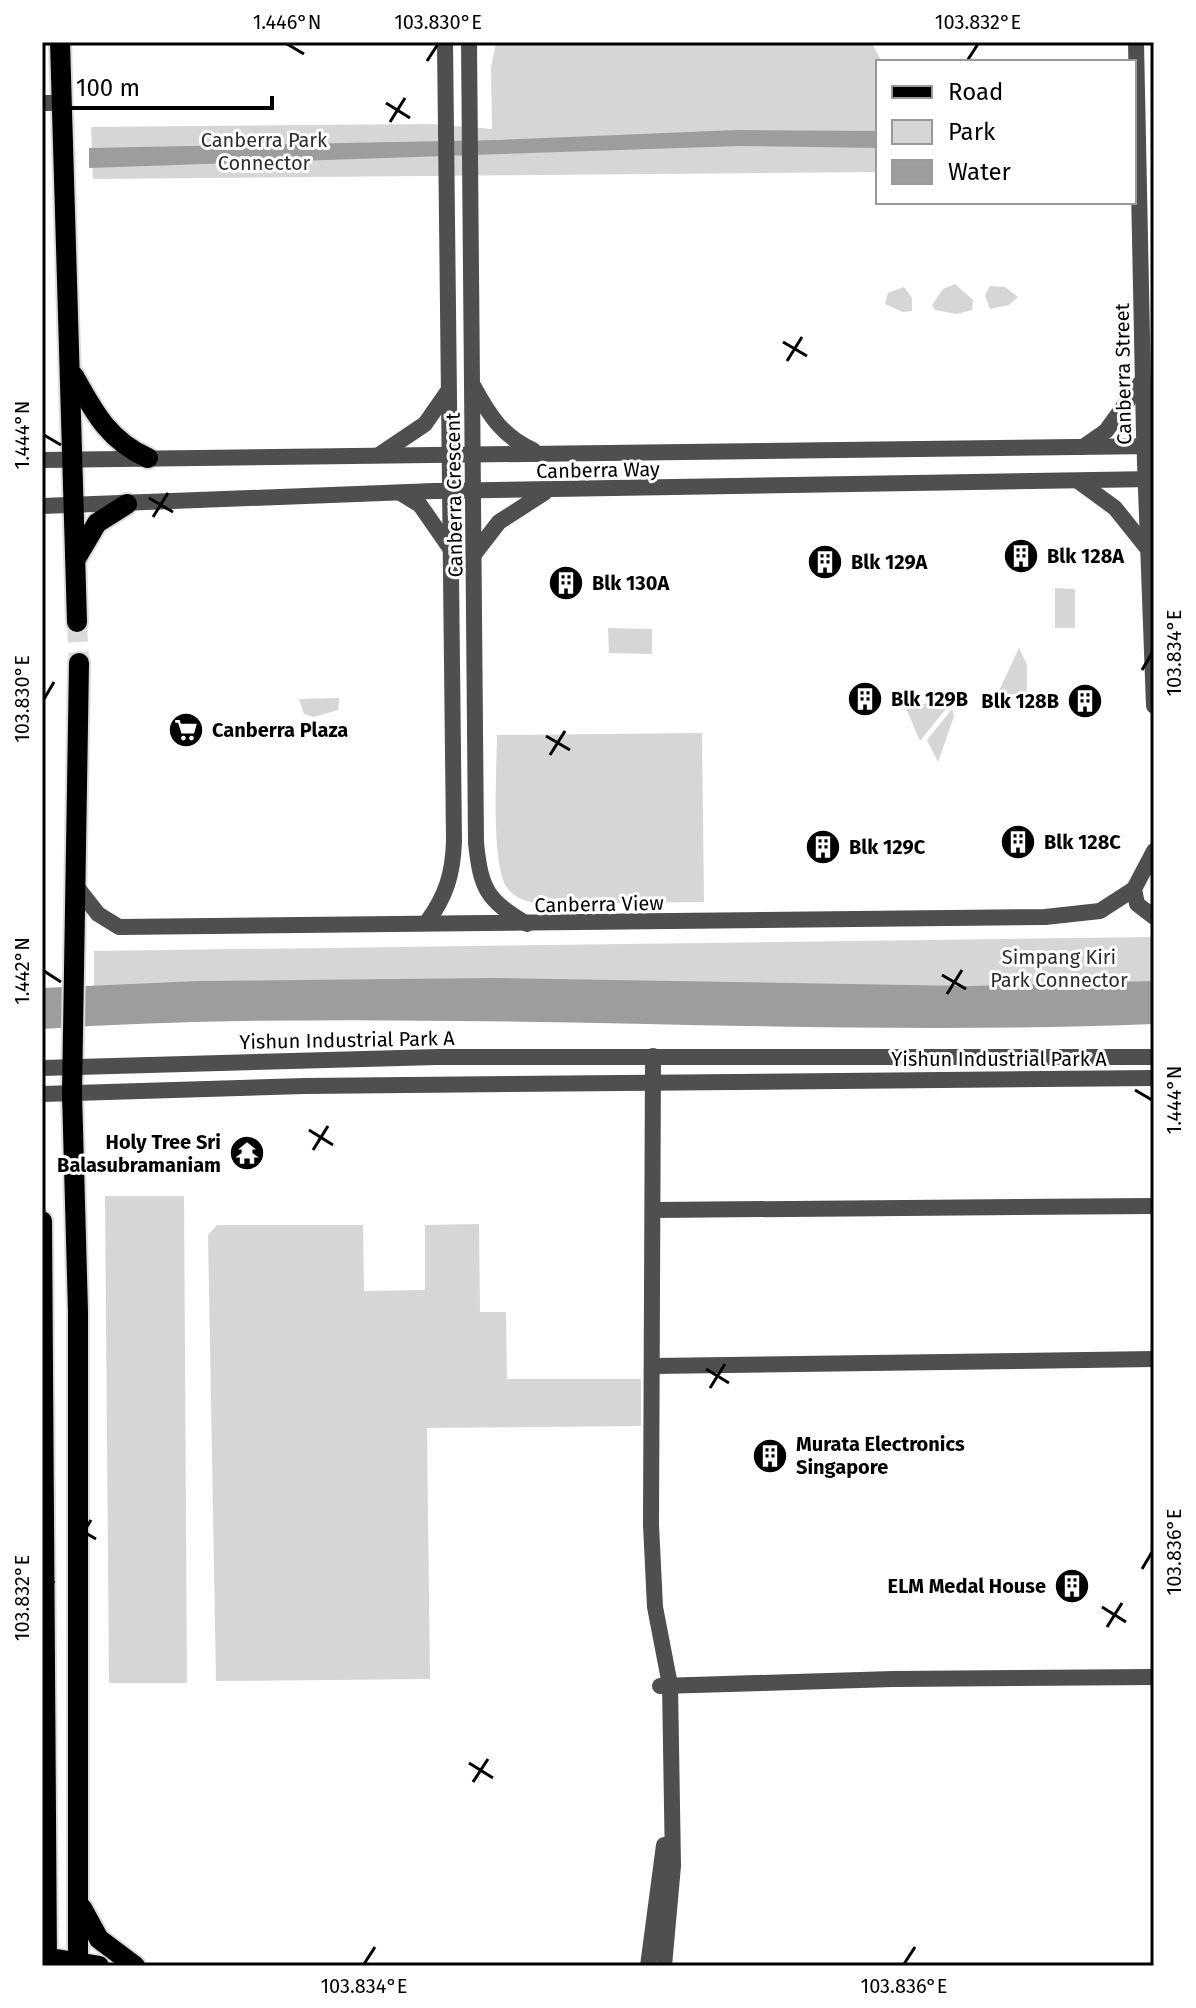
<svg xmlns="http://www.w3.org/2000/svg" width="1196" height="2008" font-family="'Fira Sans',sans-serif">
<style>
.green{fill:#d6d6d6}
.water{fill:#9d9d9d}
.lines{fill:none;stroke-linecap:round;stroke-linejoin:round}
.primary-tunnel{stroke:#d9d9d9;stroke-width:20;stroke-dasharray:20 10;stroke-linecap:butt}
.primary-casing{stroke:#dbdbdb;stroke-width:24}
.street{stroke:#4f4f4f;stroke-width:16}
.primary{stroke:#000;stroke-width:20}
.ticks{fill:none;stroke:#000;stroke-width:3}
.labels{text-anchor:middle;stroke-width:6;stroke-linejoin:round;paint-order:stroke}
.park-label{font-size:20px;fill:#2d2d2d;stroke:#fff}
.street-label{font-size:20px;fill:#000;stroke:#fff}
.poi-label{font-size:20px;font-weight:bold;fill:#000;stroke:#fff;text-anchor:start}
.neatline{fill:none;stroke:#000;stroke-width:3}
.ticks-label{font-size:20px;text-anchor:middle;fill:#000}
</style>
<rect width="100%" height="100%" fill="#fff"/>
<g class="green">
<path d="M496,42H871L882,62H878V172L93,179L91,127L430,124L492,129L491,68Z"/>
<path d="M955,284L973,300L972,310L957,314L935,310L932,305L943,289Z"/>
<path d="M990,286L1005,287L1018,297L1009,305L990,309L985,295Z"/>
<path d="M904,287L912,298V311L903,312L885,304L888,293Z"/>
<path d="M1055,588L1075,589V628H1055Z"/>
<path d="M608,628L652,629V654L609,653Z"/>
<path d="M1019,648L1027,665V692L1000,698L998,693Z"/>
<path d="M339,698L338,710L314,717L304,714L299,699Z"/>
<path d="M941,700L949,705L920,741L906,708Z"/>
<path d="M952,709L954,716L938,762L927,740Z"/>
<path d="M702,733L704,902L540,904C528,902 516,899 508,889C490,867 497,766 497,735Z"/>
<path d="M1154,937V999L94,1009V951Z"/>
<path d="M105,1196H184L187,1683H109Z"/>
<path d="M479,1224L480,1312H506L507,1379H641V1426L427,1428L430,1679L216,1681L208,1235L217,1225H363L364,1291L425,1290V1225Z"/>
</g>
<g class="water">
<path d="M737,130L878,131V148L739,146L89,168V148L499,140Z"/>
<path d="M494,978L969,986L1154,981V1024C784,1039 412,1005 42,1029V988L198,981Z"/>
</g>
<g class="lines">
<path class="primary-tunnel" d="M77,622L79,663"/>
<g class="primary-casing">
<g id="primary">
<path d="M60,42L77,622"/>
<path d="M74,376C94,412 109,441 148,458"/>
<path d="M77,557L97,523L127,504"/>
<path d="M42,1221L47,1966"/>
<path d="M82,1908L99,1939L135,1966"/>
<path d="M42,1957L99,1966"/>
<path d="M78,1966V1312L72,1093L79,663"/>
</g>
</g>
<g class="street">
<path d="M469,42L476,843C481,890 487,900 527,924"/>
<path d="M1136,42L1144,435L1154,706"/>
<path d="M42,103H61"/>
<path d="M474,387C489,415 503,437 533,450"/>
<path d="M1083,447L1106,431L1142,381"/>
<path d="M379,455L425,424L448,391"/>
<path d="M42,460L1154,446"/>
<path d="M1078,481L1115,508L1147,548"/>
<path d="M402,494L420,505L452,551"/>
<path d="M42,506L434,491L1154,479"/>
<path d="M475,553L499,522L544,493"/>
<path d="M1154,851L1134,889L1137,904L1154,917"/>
<path d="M76,886L98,914L119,927L1045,917L1100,911L1134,889"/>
<path d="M427,922C446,896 453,874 454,841L445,42"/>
<path d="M653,1056L651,1525L655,1607L670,1685L673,1866L664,1966"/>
<path d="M42,1068L437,1057H1154"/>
<path d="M42,1094L304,1086L1154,1078"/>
<path d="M654,1210L1154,1206"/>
<path d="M653,1366L1154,1359"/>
<path d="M660,1686L893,1679L1154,1677"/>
<path d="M648,1966L664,1845"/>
</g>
<use href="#primary" class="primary"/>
</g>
<path class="ticks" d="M287,44L304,54M427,61L438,44M967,61L978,44M386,103L410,118M390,122L405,98M783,342L807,356M787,361L802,337M44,435L61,445M149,498L173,512M153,517L168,493M1142,670L1152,653M44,699L54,682M546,736L570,750M550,755L565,731M44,971L61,982M942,975L966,989M947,994L962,970M1135,1090L1152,1100M309,1130L333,1145M313,1150L328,1126M706,1369L729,1383M710,1388L725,1364M72,1525L96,1539M76,1544L91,1520M1142,1569L1152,1552M44,1598L54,1581M1102,1607L1126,1622M1107,1627L1122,1603M469,1763L493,1778M473,1782L488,1759M364,1964L375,1947M904,1964L915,1947"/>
<defs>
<g id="building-disc" transform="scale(1.8)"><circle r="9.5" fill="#000" stroke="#fff"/><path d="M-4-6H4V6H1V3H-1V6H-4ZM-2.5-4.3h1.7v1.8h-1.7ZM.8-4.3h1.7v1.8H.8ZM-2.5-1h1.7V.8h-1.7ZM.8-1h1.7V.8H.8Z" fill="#fff"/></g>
<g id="supermarket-disc" transform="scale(1.8)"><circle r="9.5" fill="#000" stroke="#fff"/><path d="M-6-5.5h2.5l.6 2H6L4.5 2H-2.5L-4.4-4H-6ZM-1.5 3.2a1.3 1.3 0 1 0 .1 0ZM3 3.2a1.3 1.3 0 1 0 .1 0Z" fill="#fff"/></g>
<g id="temple-disc" transform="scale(1.8)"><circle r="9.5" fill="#000" stroke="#fff"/><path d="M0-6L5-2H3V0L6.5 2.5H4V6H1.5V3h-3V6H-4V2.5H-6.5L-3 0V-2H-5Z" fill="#fff"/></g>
</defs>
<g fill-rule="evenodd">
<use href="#building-disc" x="1021" y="556"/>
<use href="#building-disc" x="825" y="562"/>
<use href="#building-disc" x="566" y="583"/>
<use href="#building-disc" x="865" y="699"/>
<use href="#building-disc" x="1085" y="701"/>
<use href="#supermarket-disc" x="186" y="730"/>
<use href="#building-disc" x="1018" y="842"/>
<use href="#building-disc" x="823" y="847"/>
<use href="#temple-disc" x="247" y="1153"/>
<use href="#building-disc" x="770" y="1456"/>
<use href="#building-disc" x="1072" y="1586"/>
</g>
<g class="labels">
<g class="park-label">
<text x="264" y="147">Canberra Park<tspan x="264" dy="23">Connector</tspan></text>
<text x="1059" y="964">Simpang Kiri<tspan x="1059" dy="23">Park Connector</tspan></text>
</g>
<g class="street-label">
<text transform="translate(1123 374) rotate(-91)" y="7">Canberra Street</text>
<text transform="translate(598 470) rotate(-1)" y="7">Canberra Way</text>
<text transform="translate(454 495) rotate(-91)" y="7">Canberra Crescent</text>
<text transform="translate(599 904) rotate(-1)" y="7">Canberra View</text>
<text transform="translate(347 1040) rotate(-1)" y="7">Yishun Industrial Park A</text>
<text x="999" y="1066">Yishun Industrial Park A</text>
</g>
<g class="poi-label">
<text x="1047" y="563">Blk 128A</text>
<text x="851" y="569">Blk 129A</text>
<text x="592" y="590">Blk 130A</text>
<text x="891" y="706">Blk 129B</text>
<text x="1059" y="708" text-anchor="end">Blk 128B</text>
<text x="212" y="737">Canberra Plaza</text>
<text x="1044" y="849">Blk 128C</text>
<text x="849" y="854">Blk 129C</text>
<text x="221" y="1149" text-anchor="end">Holy Tree Sri<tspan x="221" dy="23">Balasubramaniam</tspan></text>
<text x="796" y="1451">Murata Electronics<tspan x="796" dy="23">Singapore</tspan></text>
<text x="1046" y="1593" text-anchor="end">ELM Medal House</text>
</g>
</g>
<rect width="1196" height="2008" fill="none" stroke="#ffffff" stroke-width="88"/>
<rect x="876" y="60" width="260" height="144" fill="#ffffff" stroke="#999999" stroke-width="2"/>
<rect x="892" y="86" width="40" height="12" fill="#000000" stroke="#999999" stroke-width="2"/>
<text x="948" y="100" font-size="24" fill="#000000">Road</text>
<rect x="892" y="120" width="40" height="24" fill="#d6d6d6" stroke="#999999" stroke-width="2"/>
<text x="948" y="140" font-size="24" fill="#000000">Park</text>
<rect x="892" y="160" width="40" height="24" fill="#9d9d9d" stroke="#999999" stroke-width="2"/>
<text x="948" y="180" font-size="24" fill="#000000">Water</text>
<path d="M64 96v12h208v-12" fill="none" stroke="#000000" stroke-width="4"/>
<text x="76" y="96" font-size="24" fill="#000000" stroke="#ffffff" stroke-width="6" paint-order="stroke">100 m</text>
<rect x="44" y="44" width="1108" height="1920" class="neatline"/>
<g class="ticks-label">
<text x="287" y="29">1.446°N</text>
<text x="438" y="29">103.830°E</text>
<text x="978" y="29">103.832°E</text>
<text transform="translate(22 435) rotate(-90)" y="7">1.444°N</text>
<text transform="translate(1174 653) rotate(-90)" y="7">103.834°E</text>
<text transform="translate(22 699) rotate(-90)" y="7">103.830°E</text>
<text transform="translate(22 971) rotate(-90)" y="7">1.442°N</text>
<text transform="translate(1174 1100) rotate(-90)" y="7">1.444°N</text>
<text transform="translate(1174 1552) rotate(-90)" y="7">103.836°E</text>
<text transform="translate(22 1598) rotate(-90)" y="7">103.832°E</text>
<text x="364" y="1993">103.834°E</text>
<text x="904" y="1993">103.836°E</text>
</g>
</svg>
